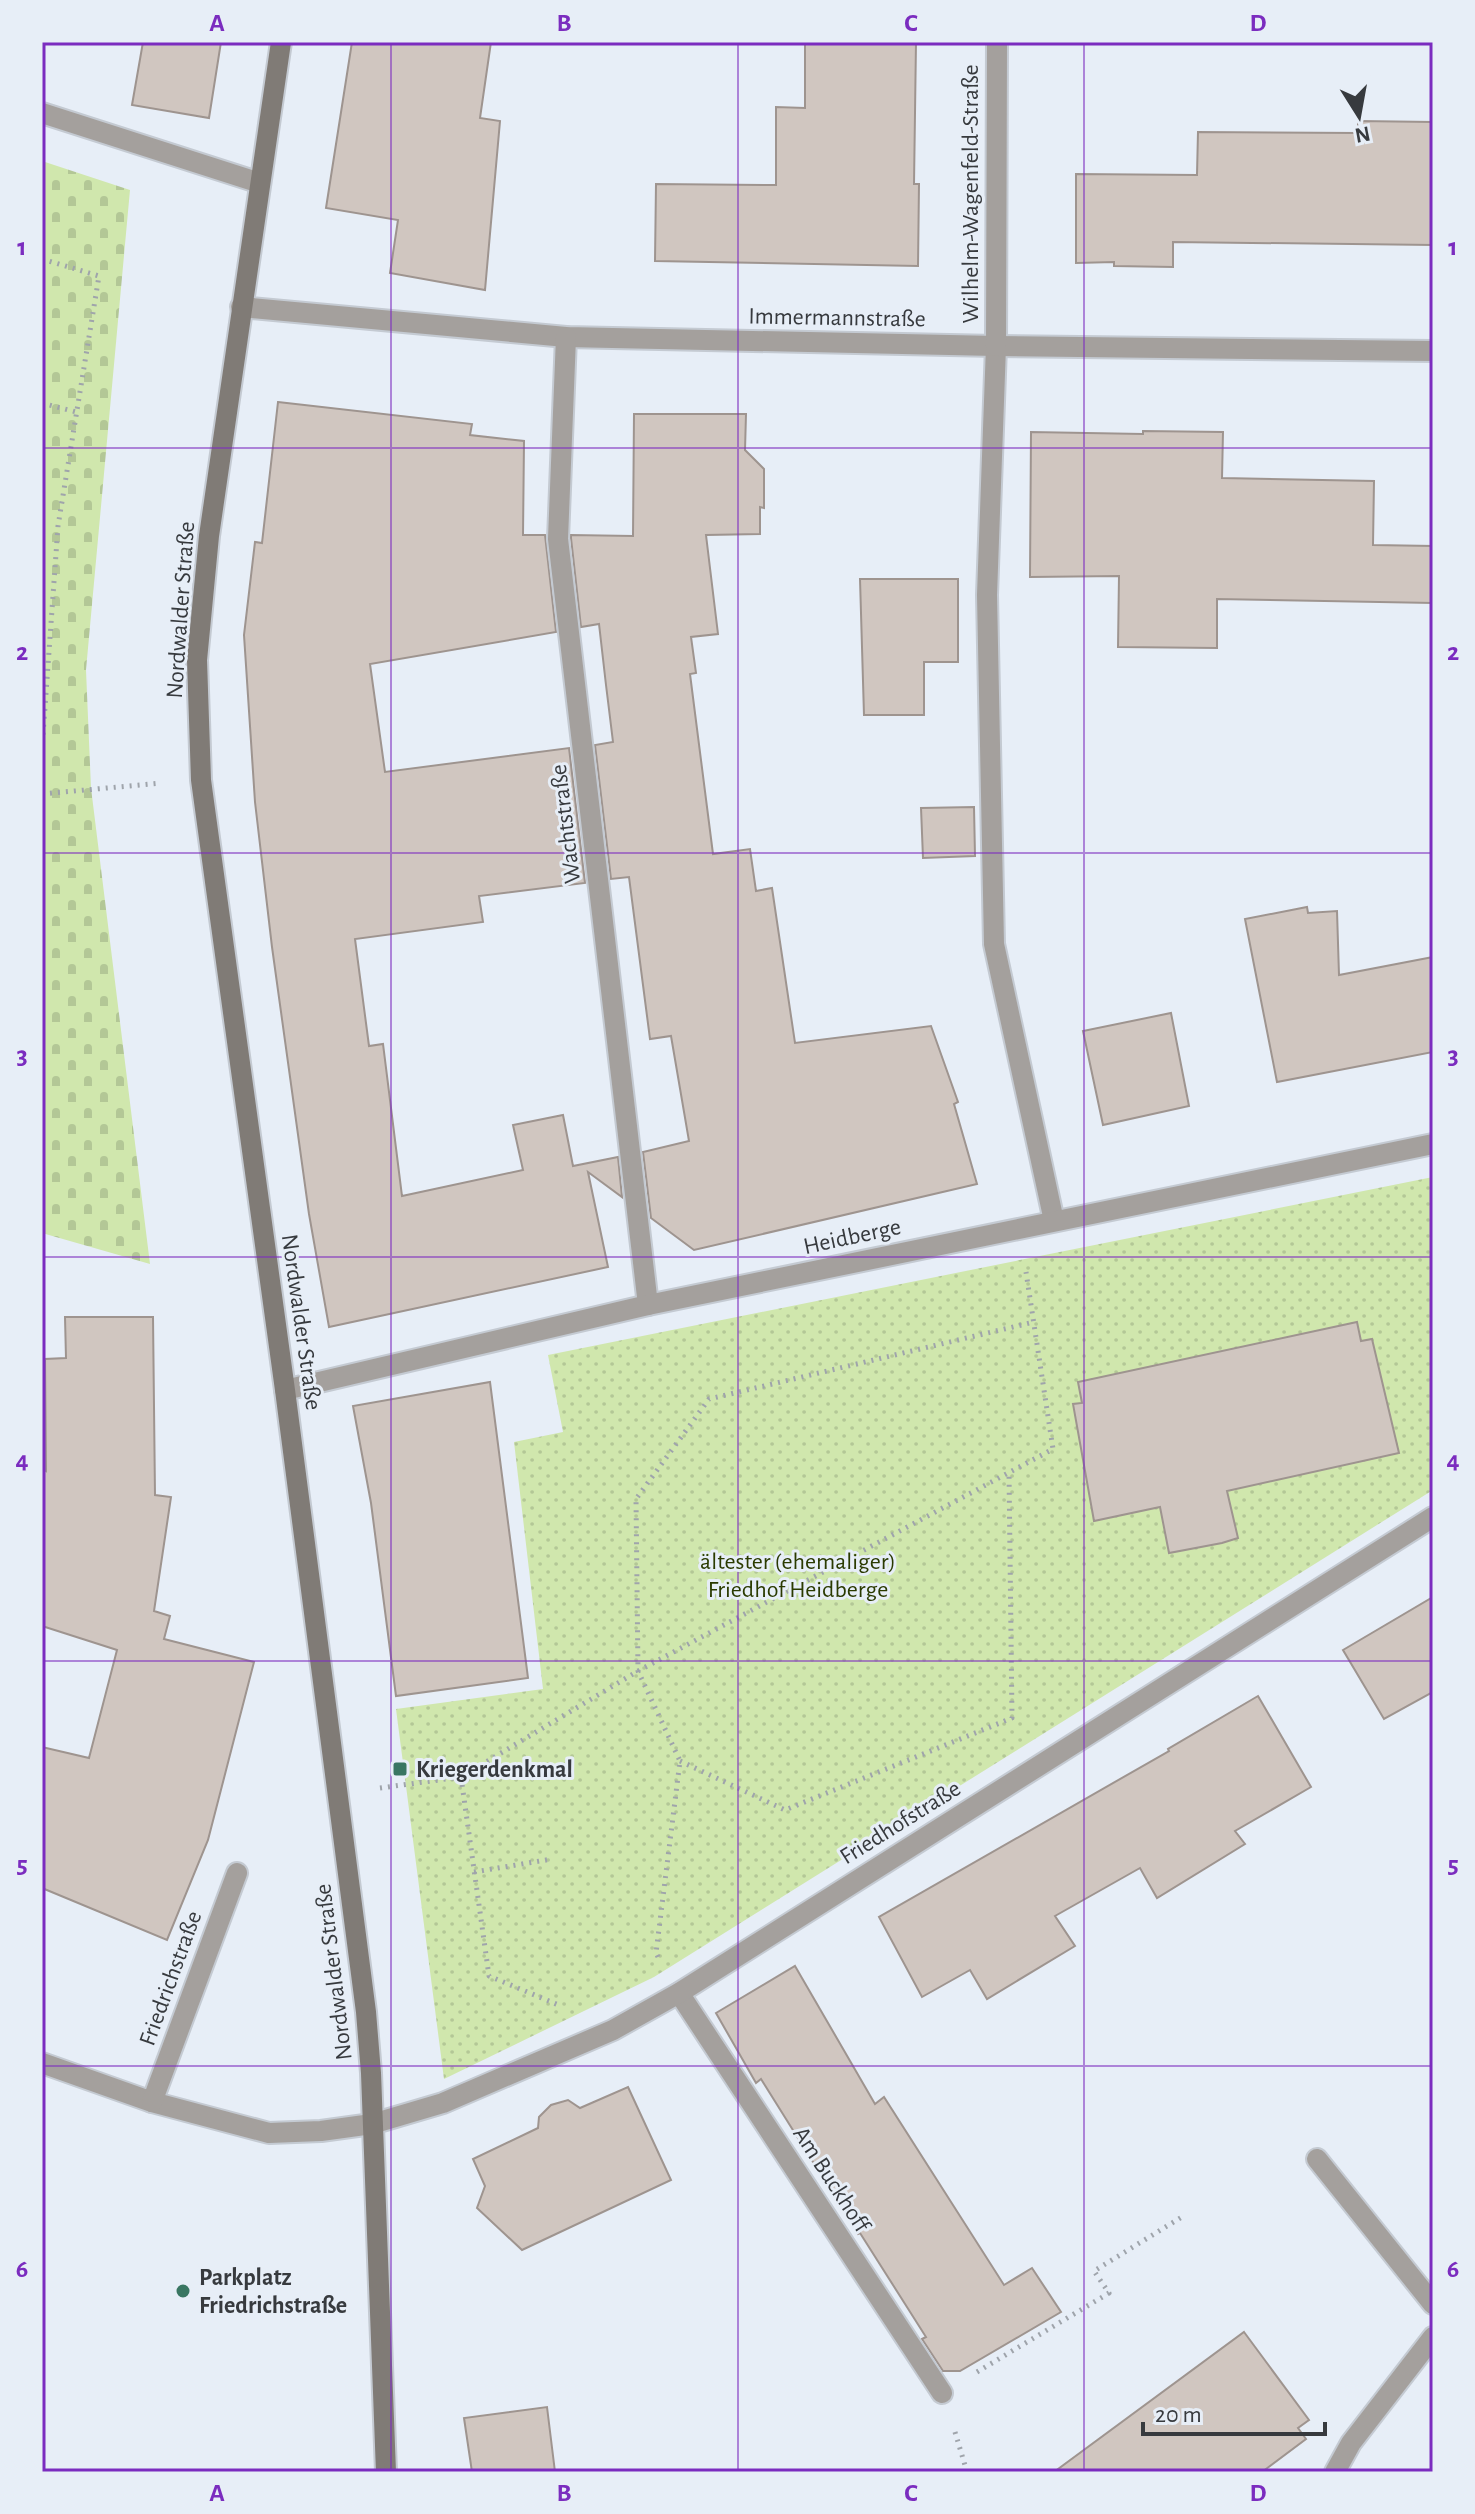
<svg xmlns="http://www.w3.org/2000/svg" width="1475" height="2514" font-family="'Alegreya Sans',sans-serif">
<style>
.cemetery{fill:url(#cemetery-stones)}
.park{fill:url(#park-dots)}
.building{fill:#d0c6c0;stroke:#9e948f;stroke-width:2}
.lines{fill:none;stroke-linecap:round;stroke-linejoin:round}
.service-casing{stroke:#c4cad2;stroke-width:24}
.minor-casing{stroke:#c4cad2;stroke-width:24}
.secondary-casing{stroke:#c4cad2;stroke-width:24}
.path{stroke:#9fa4ab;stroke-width:5;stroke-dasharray:2 6;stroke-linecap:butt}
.service{stroke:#a4a09d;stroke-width:20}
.minor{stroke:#a4a09d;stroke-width:20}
.secondary{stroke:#807b76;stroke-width:20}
.grid{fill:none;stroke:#7b2cbf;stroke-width:2;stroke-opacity:0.55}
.poi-dot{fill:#397662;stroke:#e7eef7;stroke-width:3}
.labels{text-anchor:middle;stroke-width:6;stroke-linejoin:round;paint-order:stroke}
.street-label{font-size:24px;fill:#373a3e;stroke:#e7eef7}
.park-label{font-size:24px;fill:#2a3a00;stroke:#e7eef7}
.poi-label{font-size:24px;font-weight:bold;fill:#373a3e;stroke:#e7eef7;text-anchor:start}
.neatline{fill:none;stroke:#7b2cbf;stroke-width:3}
.grid-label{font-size:26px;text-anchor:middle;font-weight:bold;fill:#7b2cbf}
</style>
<defs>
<pattern id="cemetery-stones" width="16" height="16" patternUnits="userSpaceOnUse" patternTransform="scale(2)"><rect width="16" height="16" fill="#d0e7ad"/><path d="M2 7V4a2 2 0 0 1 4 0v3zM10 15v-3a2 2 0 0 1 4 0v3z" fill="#b3c796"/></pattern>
<pattern id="park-dots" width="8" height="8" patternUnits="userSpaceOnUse" patternTransform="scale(2)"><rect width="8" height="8" fill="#d0e7ad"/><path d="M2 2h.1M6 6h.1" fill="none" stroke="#b3c796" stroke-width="1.8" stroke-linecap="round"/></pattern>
</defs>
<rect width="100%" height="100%" fill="#e7eef7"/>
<path class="cemetery" d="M42,161L130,190L86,670L91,788L150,1264L42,1233Z"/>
<path class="park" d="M1433,1177V1490L654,1977L444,2079L396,1709L543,1689L514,1442L563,1432L548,1355Z"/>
<g class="building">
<path d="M143,42H221L209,118L132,105Z"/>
<path d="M352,42H491L480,118L500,121L485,290L390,273L398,220L326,208Z"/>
<path d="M805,42H916L914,184H919L918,266L655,261L656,184L776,185V107L805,108Z"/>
<path d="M1358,121L1433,122V245L1173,242V267L1114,266V262L1076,263V174L1197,175L1198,132L1358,133Z"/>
<path d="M278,402L472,424L470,435L524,441L523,535H545L556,632L370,664L385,772L569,748L585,883L479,896L483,922L355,939L369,1046L383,1044L402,1196L523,1170L513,1125L563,1115L573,1166L618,1157L622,1197L588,1172L608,1267L329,1327L309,1214L272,947L255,802L244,635L255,542L262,543Z"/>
<path d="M634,414H746L745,450L764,469V508L760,507V534L706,535L718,634L691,637L696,673L690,674L713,854L750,849L756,891L772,888L795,1043L931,1026L958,1102L954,1104L977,1184L694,1250L651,1218L643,1152L689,1141L671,1036L650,1039L629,877L611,879L595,745L613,742L606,685L599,624L581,627L571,538V535L633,536Z"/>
<path d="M1143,431L1223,432L1222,478L1374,481L1373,545L1433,546V603L1217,599V648L1118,647L1119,576L1030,577L1031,432L1143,434Z"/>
<path d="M860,579H958V662H924V715H864Z"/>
<path d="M974,807L975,856L923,858L921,808Z"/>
<path d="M1307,907L1308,913L1337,911L1339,975L1433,957V1052L1277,1082L1245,919Z"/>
<path d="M1171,1013L1189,1106L1103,1125L1083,1031Z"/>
<path d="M65,1317H153L155,1495L171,1497L154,1611L170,1616L164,1639L254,1662L208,1840L167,1940L42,1888V1747L89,1758L117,1650L42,1626V1469L46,1471L45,1359L66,1358Z"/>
<path d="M1357,1322L1361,1341L1372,1339L1399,1453L1227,1491L1238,1538L1222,1543L1169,1553L1160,1507L1094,1521L1073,1404L1082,1403L1078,1382Z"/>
<path d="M490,1382L528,1678L396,1696L371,1503L353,1406Z"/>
<path d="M1433,1597V1692L1384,1719L1343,1650Z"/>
<path d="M1258,1696L1311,1787L1235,1831L1245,1844L1157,1898L1140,1868L1055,1916L1075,1946L987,1999L970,1970L922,1997L879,1917L1169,1751L1168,1749Z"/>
<path d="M795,1966L875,2104L884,2097L1004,2285L1032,2268L1061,2312L960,2371H943L922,2339L926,2337L860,2233L858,2234L761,2079L756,2083L716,2013Z"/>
<path d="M628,2087L671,2180L522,2250L477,2208L485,2186L473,2159L538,2128L539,2117L551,2105L568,2100L580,2108Z"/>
<path d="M1244,2332L1309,2420L1298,2428L1306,2439L1262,2472H1054Z"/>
<path d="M547,2407L555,2472H472L464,2418Z"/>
</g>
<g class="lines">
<g class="service-casing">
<g id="service">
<path d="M42,113L260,183"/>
<path d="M996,346L987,595L994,944L1054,1221"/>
<path d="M42,2063L152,2102L269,2133L321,2131L372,2124"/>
<path d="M152,2102L237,1873"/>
<path d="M1317,2159L1433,2304"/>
</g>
</g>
<g class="minor-casing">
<g id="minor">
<path d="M241,307L566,337L996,346L1433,351"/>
<path d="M566,337L558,539L648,1305"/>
<path d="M996,346L997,42"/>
<path d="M285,1390L648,1305L1433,1144"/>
<path d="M679,1993L942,2393"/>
<path d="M372,2124L443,2103L613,2030L679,1993L1433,1517"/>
<path d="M1335,2472L1351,2443L1433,2337"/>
</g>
</g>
<g class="secondary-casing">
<path id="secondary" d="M281,42L209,536L197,660L201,780L285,1390L366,2012L371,2073L386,2472"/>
</g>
<g class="path">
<path d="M42,259L99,276L58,526L42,749"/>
<path d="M42,403L76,412"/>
<path d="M42,794L161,783"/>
<path d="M680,1761L785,1810L1012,1718L1009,1472"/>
<path d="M461,1777L489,1976L561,2006"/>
<path d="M380,1788L461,1777L638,1671L1053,1449L1026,1272"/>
<path d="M474,1872L552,1859"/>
<path d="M658,1957L656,1953L680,1761L638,1671L636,1499L709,1399L1034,1322"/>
<path d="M977,2372L1109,2293L1094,2271L1185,2215"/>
<path d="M955,2432L967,2472"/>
</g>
<use href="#service" class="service"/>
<use href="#minor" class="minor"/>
<use href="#secondary" class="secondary"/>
</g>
<path class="grid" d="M391,42V2472M738,42V2472M1084,42V2472M42,448H1433M42,853H1433M42,1257H1433M42,1661H1433M42,2066H1433"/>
<g class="poi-dot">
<rect x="392" y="1761" width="16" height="16" rx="4"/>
<circle cx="183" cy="2291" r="8"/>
</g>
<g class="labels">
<g class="street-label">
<text transform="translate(970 194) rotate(-90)" y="8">Wilhelm-Wagenfeld-Straße</text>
<text transform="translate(837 317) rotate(1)" y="8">Immermannstraße</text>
<text transform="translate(180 610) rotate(-86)" y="8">Nordwalder Straße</text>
<text transform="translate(565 824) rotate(-97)" y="8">Wachtstraße</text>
<text transform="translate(852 1236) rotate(-12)" y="8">Heidberge</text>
<text transform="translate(302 1322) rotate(82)" y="8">Nordwalder Straße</text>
<text transform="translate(900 1822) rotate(-32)" y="8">Friedhofstraße</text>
<text transform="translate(333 1972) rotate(-97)" y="8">Nordwalder Straße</text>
<text transform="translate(170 1978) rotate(-70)" y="8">Friedrichstraße</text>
<text transform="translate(832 2179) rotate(57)" y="8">Am Buckhoff</text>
</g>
<g class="park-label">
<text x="798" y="1569">ältester (ehemaliger)<tspan x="798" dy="28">Friedhof Heidberge</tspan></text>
</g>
<g class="poi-label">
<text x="416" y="1777">Kriegerdenkmal</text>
<text x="199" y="2285">Parkplatz<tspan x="199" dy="28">Friedrichstraße</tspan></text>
</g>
</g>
<rect width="1475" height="2514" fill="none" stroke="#e7eef7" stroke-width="88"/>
<g transform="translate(1359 116) rotate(169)" stroke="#e7eef7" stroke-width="6" paint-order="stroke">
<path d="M0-6L14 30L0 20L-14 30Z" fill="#373a3e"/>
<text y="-12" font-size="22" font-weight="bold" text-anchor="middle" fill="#373a3e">N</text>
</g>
<path d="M1143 2422v12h182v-12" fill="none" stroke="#373a3e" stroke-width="4"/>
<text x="1155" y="2422" font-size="24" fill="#373a3e" stroke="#e7eef7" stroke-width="6" paint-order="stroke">20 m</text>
<rect x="44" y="44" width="1387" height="2426" class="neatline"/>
<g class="grid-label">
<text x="217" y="31">A</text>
<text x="564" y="31">B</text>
<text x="911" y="31">C</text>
<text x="1258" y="31">D</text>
<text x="22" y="255">1</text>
<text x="1453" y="255">1</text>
<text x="22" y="660">2</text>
<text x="1453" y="660">2</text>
<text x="22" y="1064">3</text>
<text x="1453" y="1064">3</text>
<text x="22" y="1468">4</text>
<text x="1453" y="1468">4</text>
<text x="22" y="1873">5</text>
<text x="1453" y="1873">5</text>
<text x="22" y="2277">6</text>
<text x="1453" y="2277">6</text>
<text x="217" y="2501">A</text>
<text x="564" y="2501">B</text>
<text x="911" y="2501">C</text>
<text x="1258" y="2501">D</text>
</g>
</svg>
